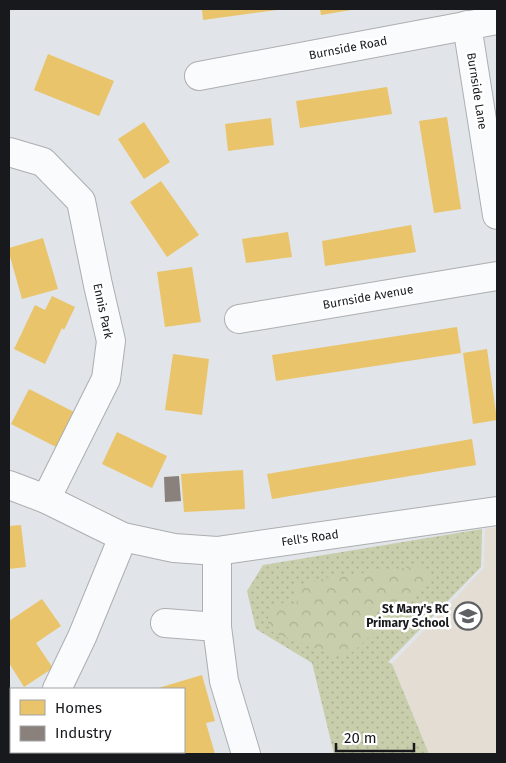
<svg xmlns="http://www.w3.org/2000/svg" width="506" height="763" font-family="'Fira Sans',sans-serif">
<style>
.education{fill:#e3ddd4}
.grass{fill:url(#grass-dots)}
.park{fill:url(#park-crowns)}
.homes{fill:#e9c46a}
.industry{fill:#8a817c}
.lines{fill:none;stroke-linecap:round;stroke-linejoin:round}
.minor-casing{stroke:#acaeb0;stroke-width:30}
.minor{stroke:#fafbfc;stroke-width:28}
.labels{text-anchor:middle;stroke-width:5;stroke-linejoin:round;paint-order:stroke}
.street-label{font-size:12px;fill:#17191c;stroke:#fff}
.poi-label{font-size:12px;font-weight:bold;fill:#17191c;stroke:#fff;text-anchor:end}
</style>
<defs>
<pattern id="grass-dots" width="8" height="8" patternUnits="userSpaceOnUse" patternTransform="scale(1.25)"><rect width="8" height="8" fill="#c8ceab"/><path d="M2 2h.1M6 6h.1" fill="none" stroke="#abb093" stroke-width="1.8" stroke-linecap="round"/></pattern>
<pattern id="park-crowns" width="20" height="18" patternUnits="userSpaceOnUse" patternTransform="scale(1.25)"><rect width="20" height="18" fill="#c8ceab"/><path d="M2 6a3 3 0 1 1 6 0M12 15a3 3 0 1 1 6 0" fill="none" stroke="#abb093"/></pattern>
</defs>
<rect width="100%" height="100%" fill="#e1e4e8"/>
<path class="education" d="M497,527V754H429L392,664L484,568L485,529Z"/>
<path class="grass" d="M482,529L481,567L388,662L392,664L429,754H334L312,663L256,629L247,591L263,565Z"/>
<path class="park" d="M421,566L431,578L353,652L337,656L274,633L268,626V614L273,607L283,603L291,605L297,602L293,586L330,577Z"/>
<g class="homes">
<path d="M202,9H277V10L203,20Z"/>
<path d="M320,9H351V10L321,15Z"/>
<path d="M48,54L114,81L99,116L34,90Z"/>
<path d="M387,87L392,114L300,128L296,101Z"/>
<path d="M447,117L461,209L434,213L419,121Z"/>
<path d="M271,118L274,145L228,151L225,124Z"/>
<path d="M144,122L170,162L144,179L118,139Z"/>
<path d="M161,181L199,235L167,257L130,202Z"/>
<path d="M411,225L416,252L325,266L322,241Z"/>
<path d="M288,232L292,257L246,263L242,239Z"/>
<path d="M43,238L58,289L22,299L9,253V248Z"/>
<path d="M192,267L201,322L165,327L157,272Z"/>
<path d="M52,296L75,307L64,330L62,328L45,364L14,349L35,305L45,310Z"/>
<path d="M457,327L461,353L276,381L272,355Z"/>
<path d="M487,349L497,420L473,424L463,353Z"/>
<path d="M173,354L209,359L202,415L165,410Z"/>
<path d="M29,389L78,414L60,449L11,424Z"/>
<path d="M117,432L167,456L152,488L102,464Z"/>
<path d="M472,439L476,465L272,499L267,474Z"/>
<path d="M243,470L245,509L184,512L181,474Z"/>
<path d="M21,525L26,567L9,569V526Z"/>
<path d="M42,599L61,626L36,643L53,668L24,687L9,663V621Z"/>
<path d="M202,675L215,721L206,723L215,754H180L179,752H184V689H155Z"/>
<path d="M77,752H111L113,754H74Z"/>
</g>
<path class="industry" d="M179,476L181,501L165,502L164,477Z"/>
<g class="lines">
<g class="minor-casing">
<g id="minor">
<path d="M467,25L497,215"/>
<path d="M199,76L497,20"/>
<path d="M9,152L43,162L81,201L98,285L111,341L106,379L46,499"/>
<path d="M239,319L497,276"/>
<path d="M9,485L46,499L123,537L174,548L217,551L497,511"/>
<path d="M217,551V627L224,681L246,754"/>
<path d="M165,623L217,627"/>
<path d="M57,689L82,637L123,537"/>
<path d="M9,741L11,740"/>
</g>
</g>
<use href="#minor" class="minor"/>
</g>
<defs>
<g id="school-ring" transform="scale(1.4375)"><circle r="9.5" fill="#fff" stroke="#5e6063" stroke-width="1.5"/><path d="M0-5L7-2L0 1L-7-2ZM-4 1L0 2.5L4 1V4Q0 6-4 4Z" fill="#5e6063"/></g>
</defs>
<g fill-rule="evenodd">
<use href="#school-ring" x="468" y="616"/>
</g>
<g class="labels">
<g class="street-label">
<text transform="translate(348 48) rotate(-11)" y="4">Burnside Road</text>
<text transform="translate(477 91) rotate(81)" y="4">Burnside Lane</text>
<text transform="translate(368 297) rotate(-10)" y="4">Burnside Avenue</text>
<text transform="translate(103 311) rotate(78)" y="4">Ennis Park</text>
<text transform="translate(310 538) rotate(-8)" y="4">Fell's Road</text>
</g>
<g class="poi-label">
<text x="449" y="613">St Mary's RC<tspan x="449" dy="14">Primary School</tspan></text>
</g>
</g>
<rect width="506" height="763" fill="none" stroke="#17191c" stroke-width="20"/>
<rect x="10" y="688" width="175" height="65" fill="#ffffff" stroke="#a2a3a4"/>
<rect x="20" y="700" width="25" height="15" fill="#e9c46a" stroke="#a2a3a4"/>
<text x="55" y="713" font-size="15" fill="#17191c">Homes</text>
<rect x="20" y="726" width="25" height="15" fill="#8a817c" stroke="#a2a3a4"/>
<text x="55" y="738" font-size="15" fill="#17191c">Industry</text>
<path d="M336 743v8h78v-8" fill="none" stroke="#17191c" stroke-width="2.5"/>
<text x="344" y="743" font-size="15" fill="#17191c" stroke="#ffffff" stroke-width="4" paint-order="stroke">20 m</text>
</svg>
